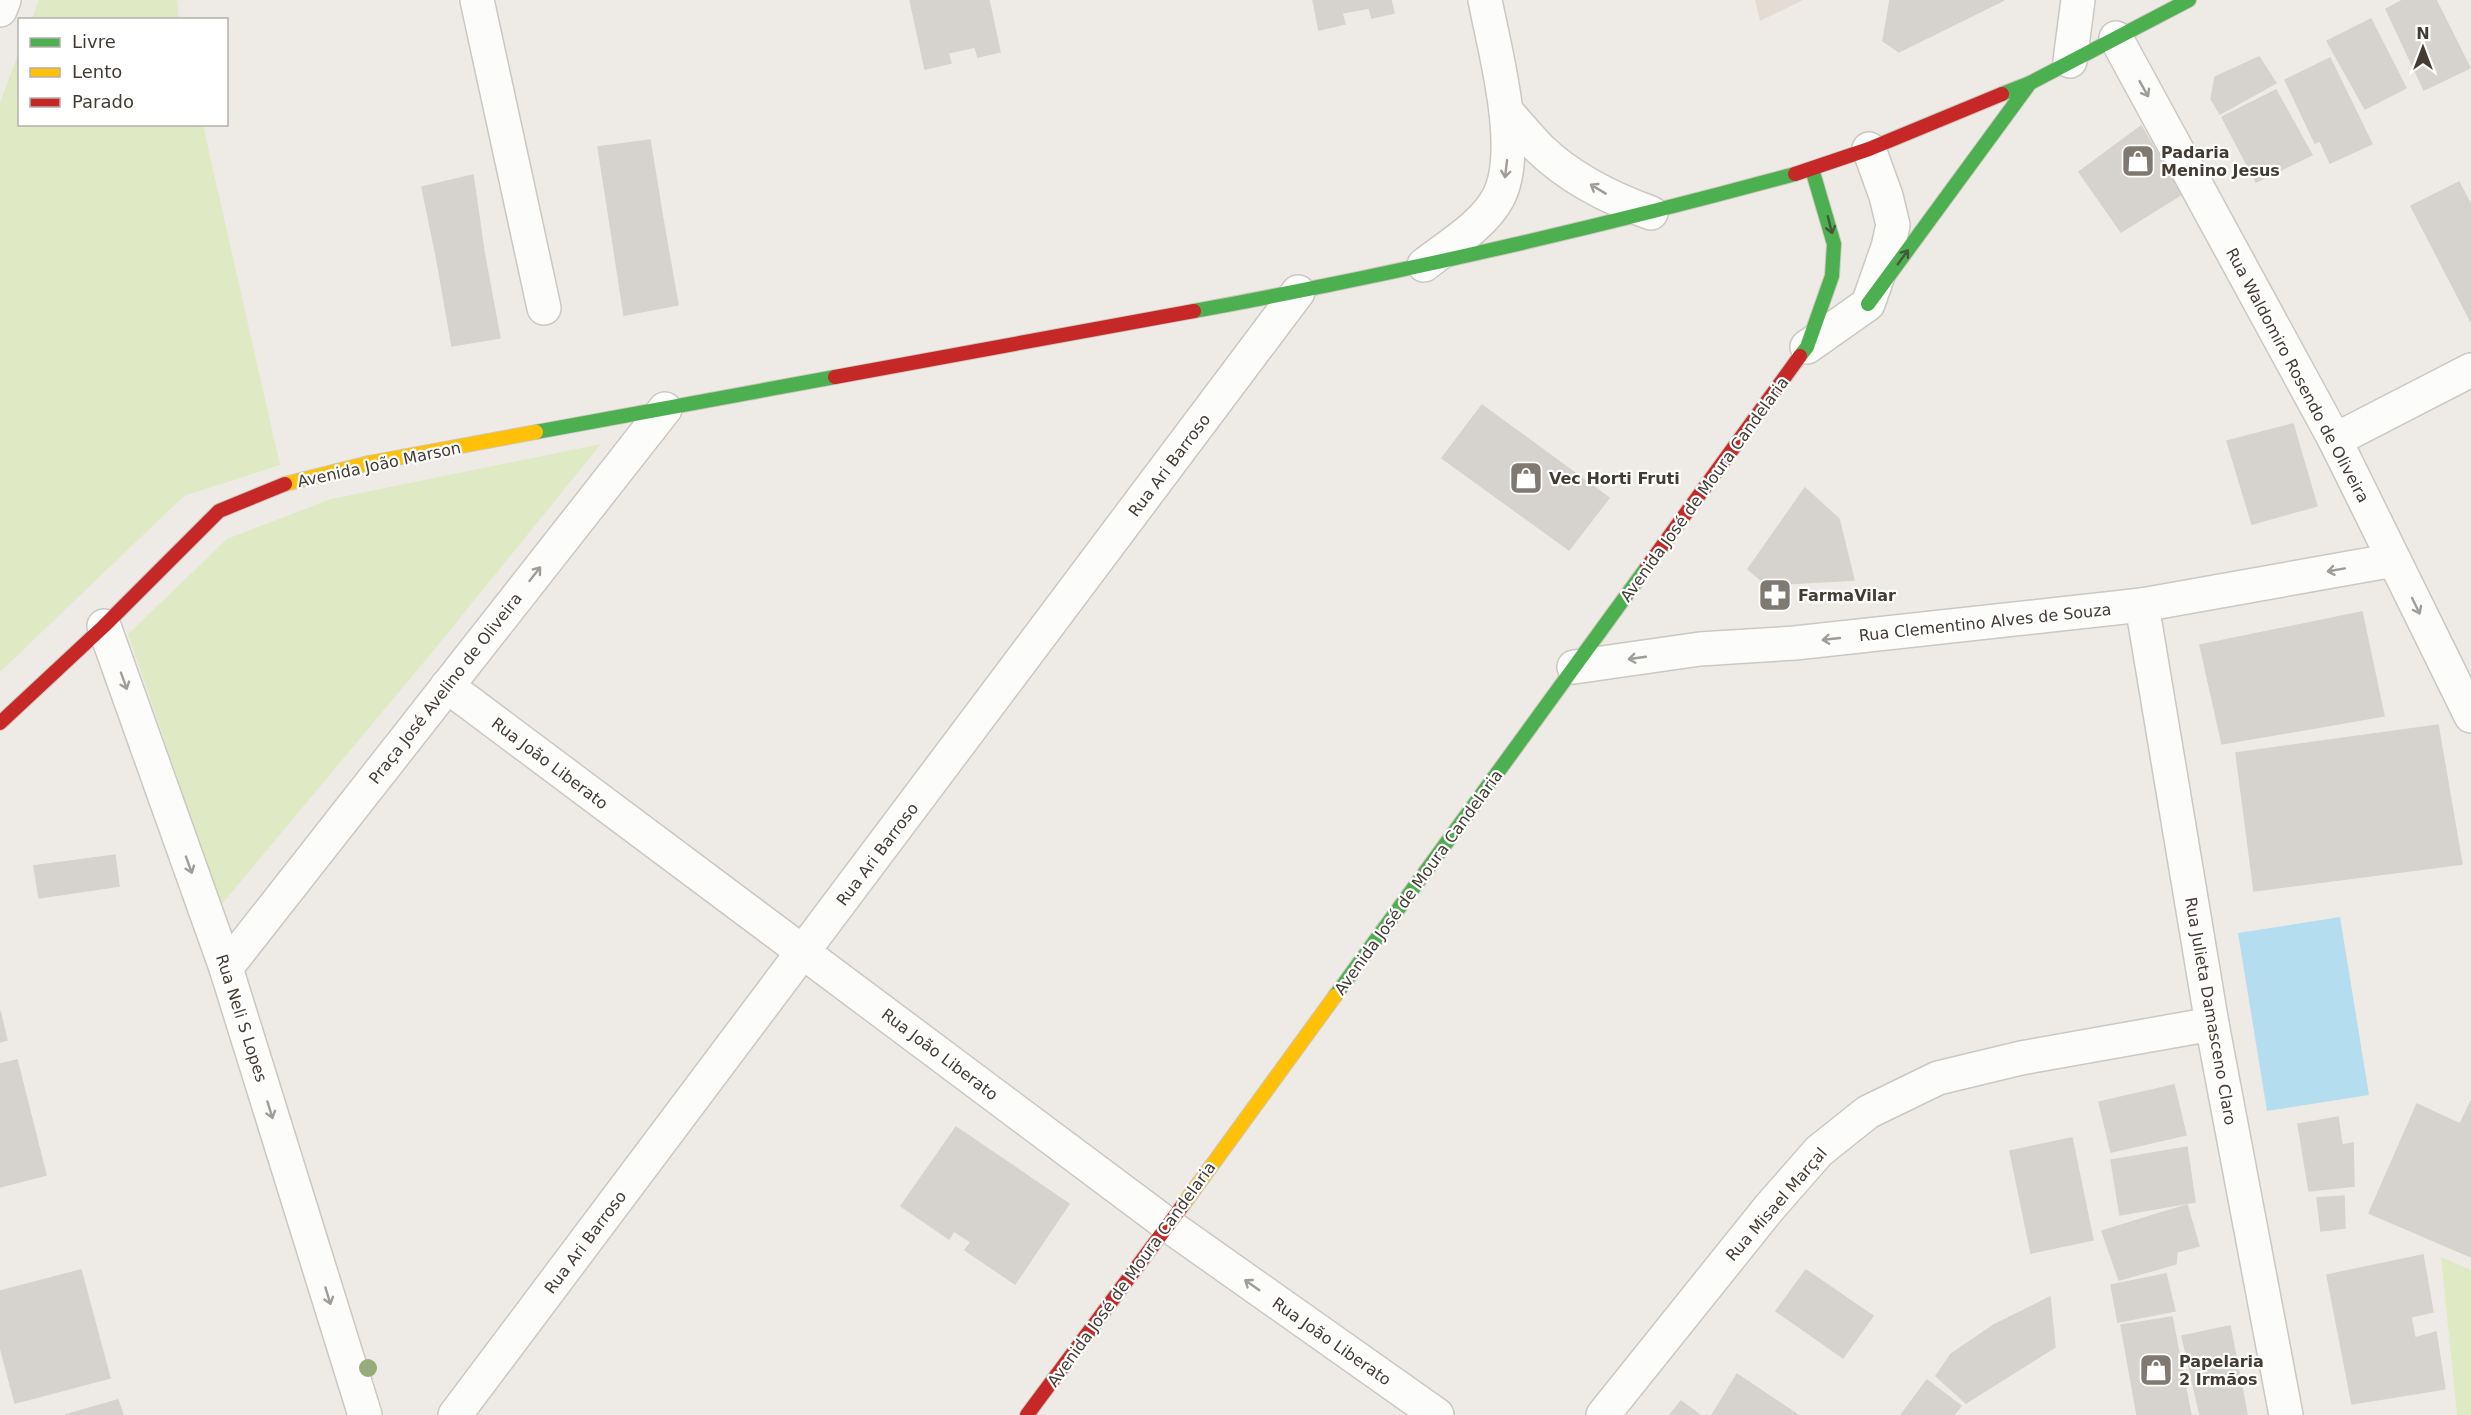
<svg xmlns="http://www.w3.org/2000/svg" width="2471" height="1415" font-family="'DejaVu Sans',sans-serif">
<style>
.residential{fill:#e3dcd3}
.green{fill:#dfeac4}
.water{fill:#b4deef}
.building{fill:#d6d2cd;stroke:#d6d2cc;stroke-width:1.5}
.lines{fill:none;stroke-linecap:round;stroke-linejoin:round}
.street-casing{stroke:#cbc7c2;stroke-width:36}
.fast-casing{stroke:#cec7bd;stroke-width:16}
.slow-casing{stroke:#cec7bd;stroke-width:16}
.jam-casing{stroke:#cec7bd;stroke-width:16}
.street{stroke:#fcfcfb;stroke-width:33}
.fast{stroke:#4caf50;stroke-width:14}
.slow{stroke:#ffc107;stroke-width:14}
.jam{stroke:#c62828;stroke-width:14}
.tree{fill:#95ac7b}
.oneway{stroke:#a09c97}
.oneway2{stroke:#46583a}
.labels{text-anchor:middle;stroke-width:4.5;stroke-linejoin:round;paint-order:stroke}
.poi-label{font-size:16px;font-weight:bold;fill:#443b33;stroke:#fff;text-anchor:start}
.street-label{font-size:16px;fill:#443b33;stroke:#fff}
</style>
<rect width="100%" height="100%" fill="#eeebe6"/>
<path class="residential" d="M1755,0H1803L1760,21Z"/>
<g class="green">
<path d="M39,0H177L179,19H32Z"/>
<path d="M19,51L20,124L203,125L280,465L184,496L0,672V103Z"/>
<path d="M601,444L430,655L221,905L128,634L227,539L331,499Z"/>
<path d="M2441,1257L2471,1270V1415H2457Z"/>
</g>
<path class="water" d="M2340,917L2369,1095L2267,1111L2238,933Z"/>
<g class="building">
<path d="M910,0H989L1000,52L978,57L975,47L948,53L951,63L925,69Z"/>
<path d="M1313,0H1391L1394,13L1372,18L1369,8L1342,13L1345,24L1319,30Z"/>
<path d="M1890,0H2004L1899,52L1883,41Z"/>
<path d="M2403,0H2436L2470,68L2424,90L2386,9Z"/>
<path d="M2371,19L2406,88L2365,109L2327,41Z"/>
<path d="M2259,57L2276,83L2220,114L2211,99L2215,77Z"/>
<path d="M2330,58L2372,144L2330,163L2320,141L2315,143L2285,80Z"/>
<path d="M2276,90L2312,155L2256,182L2222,117Z"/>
<path d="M2141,126L2182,194L2121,232L2079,172Z"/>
<path d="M650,140L663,220L611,230L598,147Z"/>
<path d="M473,175L484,252L437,260L422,187Z"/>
<path d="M2459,182L2471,205V322L2411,206Z"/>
<path d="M663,220L678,305L624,315L611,230Z"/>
<path d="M484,252L500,338L452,346L437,260Z"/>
<path d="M1482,405L1609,498L1569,550L1442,458Z"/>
<path d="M2293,424L2317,506L2252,524L2227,441Z"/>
<path d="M1805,488L1839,519L1854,580L1767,585L1748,569Z"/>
<path d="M2362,612L2384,716L2222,744L2200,645Z"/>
<path d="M2438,725L2462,864L2254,891L2236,753Z"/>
<path d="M115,855L119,886L39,898L34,866Z"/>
<path d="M0,1011L7,1040L0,1042Z"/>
<path d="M17,1060L46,1175L0,1187V1064Z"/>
<path d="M2174,1085L2186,1135L2111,1152L2099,1102Z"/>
<path d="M2471,1101V1257L2369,1213L2417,1104L2460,1124Z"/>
<path d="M2338,1117L2342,1145L2353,1143L2354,1186L2309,1191L2298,1124Z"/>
<path d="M956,1127L1069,1204L1015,1284L965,1250L971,1242L954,1231L949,1239L901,1206Z"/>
<path d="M2072,1138L2093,1240L2031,1253L2010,1151Z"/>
<path d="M2187,1147L2195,1202L2120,1215L2111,1160Z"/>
<path d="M2344,1196L2345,1228L2321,1231L2317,1198Z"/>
<path d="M2187,1205L2199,1246L2177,1252L2176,1264L2119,1280L2102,1231Z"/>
<path d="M2423,1255L2433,1312L2411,1317L2415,1338L2436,1332L2445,1389L2352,1404L2327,1275Z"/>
<path d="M81,1270L110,1378L15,1403L0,1346V1291Z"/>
<path d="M1806,1270L1873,1316L1843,1358L1776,1311Z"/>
<path d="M2166,1274L2175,1311L2118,1322L2111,1285Z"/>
<path d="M2050,1297L2055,1347L1966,1403L1936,1376L1951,1354L1994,1325Z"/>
<path d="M2172,1317L2191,1415H2137L2121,1325Z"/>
<path d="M2230,1326L2247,1414L2200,1415L2182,1336Z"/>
<path d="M1737,1374L1798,1415H1712Z"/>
<path d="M1927,1380L1961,1406L1954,1415H1901Z"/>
<path d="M118,1400L123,1415H65Z"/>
<path d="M1681,1401L1700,1415H1670Z"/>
</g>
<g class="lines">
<g class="street-casing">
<g id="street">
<path d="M477,0L544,308"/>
<path d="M0,10L4,0"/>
<path d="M2116,38L2335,440L2471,716"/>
<path d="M2070,61L2078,0"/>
<path d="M1506,111C1517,123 1528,137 1540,149C1570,178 1612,199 1651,213"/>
<path d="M1424,265C1448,246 1483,226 1498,198C1523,151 1495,52 1485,0"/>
<path d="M1807,347L1868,304L1888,247L1893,225L1886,196L1869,149"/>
<path d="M2335,440L2471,370"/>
<path d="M2142,605L2212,1024L2286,1415"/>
<path d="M104,626L226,968L365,1415"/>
<path d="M1574,667L1700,649L1795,643L2142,605L2394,560"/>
<path d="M447,686L1168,1225L1437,1415"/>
<path d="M226,968L665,409"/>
<path d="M455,1415L1298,292"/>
<path d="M1603,1415L1769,1208L1819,1151L1868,1112L1938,1078L2021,1058L2212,1024"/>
</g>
</g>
<g class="fast-casing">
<g id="fast">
<path d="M2002,94L2030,83L2189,0"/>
<path d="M1868,304L2030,83"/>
<path d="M1194,311C1396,274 1597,228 1795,174"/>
<path d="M1800,356L1807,347L1832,276L1834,244L1812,169"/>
<path d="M536,432L835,377"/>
<path d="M1335,996L1647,567"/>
</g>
</g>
<g class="slow-casing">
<g id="slow">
<path d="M285,484L369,463L536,432"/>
<path d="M1183,1205L1335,996"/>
</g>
</g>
<g class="jam-casing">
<g id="jam">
<path d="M1795,174L1869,149L2002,94"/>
<path d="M835,377L1194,311"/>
<path d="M1647,567L1800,356"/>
<path d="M0,723L104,626L219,511L285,484"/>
<path d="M1027,1415L1183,1205"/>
</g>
</g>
<use href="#street" class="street"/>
<use href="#fast" class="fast"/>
<use href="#slow" class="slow"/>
<use href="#jam" class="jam"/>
</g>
<circle class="tree" cx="368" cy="1368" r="9"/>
<defs><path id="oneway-shaft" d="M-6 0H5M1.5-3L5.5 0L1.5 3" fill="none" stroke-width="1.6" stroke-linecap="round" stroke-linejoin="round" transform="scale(1.5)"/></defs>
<g class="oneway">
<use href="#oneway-shaft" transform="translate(2144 89) rotate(61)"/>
<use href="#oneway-shaft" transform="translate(1506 169) rotate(97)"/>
<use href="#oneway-shaft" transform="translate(1598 189) rotate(-149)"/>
<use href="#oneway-shaft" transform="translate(2336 570) rotate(170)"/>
<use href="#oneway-shaft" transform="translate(535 574) rotate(-52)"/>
<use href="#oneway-shaft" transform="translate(2416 606) rotate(64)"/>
<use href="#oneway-shaft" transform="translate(1831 639) rotate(174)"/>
<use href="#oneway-shaft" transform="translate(1637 658) rotate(172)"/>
<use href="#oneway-shaft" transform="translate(124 681) rotate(70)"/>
<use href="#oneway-shaft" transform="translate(189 865) rotate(70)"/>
<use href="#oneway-shaft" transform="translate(270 1110) rotate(73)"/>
<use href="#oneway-shaft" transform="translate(1252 1285) rotate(-145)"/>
<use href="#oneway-shaft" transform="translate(328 1296) rotate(73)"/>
</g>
<g class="oneway2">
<use href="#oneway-shaft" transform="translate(1830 225) rotate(76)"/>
<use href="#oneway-shaft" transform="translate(1903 257) rotate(-54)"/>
</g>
<defs>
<g id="shop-square" transform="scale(1.725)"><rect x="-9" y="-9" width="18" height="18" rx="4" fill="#807972" stroke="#fff"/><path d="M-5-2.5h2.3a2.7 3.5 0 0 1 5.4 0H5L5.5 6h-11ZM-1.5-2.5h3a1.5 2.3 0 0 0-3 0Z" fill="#fff"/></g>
<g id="pharmacy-square" transform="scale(1.725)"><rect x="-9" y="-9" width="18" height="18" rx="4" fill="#807972" stroke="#fff"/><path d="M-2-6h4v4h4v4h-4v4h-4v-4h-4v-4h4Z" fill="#fff"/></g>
</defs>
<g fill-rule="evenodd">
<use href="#shop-square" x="2138" y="161"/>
<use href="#shop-square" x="1526" y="478"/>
<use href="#pharmacy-square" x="1775" y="595"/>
<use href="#shop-square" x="2156" y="1370"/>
</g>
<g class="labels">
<g class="poi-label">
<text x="2161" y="158">Padaria<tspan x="2161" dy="18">Menino Jesus</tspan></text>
<text x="1549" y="484">Vec Horti Fruti</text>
<text x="1798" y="601">FarmaVilar</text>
<text x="2179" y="1367">Papelaria<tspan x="2179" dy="18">2 Irmãos</tspan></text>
</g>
<g class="street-label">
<text transform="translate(2298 375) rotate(62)" y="6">Rua Waldomiro Rosendo de Oliveira</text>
<text transform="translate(379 464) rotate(-12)" y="6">Avenida João Marson</text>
<text transform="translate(1169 465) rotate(-53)" y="6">Rua Ari Barroso</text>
<text transform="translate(1704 489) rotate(-54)" y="6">Avenida José de Moura Candelaria</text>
<text transform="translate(1985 622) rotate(-6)" y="6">Rua Clementino Alves de Souza</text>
<text transform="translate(445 688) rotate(-52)" y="6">Praça José Avelino de Oliveira</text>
<text transform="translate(550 763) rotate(37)" y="6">Rua João Liberato</text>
<text transform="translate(877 854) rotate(-53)" y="6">Rua Ari Barroso</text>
<text transform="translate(1418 882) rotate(-54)" y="6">Avenida José de Moura Candelaria</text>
<text transform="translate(2211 1011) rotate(80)" y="6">Rua Julieta Damasceno Claro</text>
<text transform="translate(242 1018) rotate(72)" y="6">Rua Neli S Lopes</text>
<text transform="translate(940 1054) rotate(37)" y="6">Rua João Liberato</text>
<text transform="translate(1776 1204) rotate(-49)" y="6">Rua Misael Marçal</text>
<text transform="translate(585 1242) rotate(-53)" y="6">Rua Ari Barroso</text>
<text transform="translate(1131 1274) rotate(-54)" y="6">Avenida José de Moura Candelaria</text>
<text transform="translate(1332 1341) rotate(35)" y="6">Rua João Liberato</text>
</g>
</g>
<rect x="18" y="18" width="210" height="108" fill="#ffffff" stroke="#b4b1ad" stroke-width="1.5"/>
<rect x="30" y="38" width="30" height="9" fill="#4caf50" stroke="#b4b1ad" stroke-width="1.5"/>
<text x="72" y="48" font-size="18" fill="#443b33">Livre</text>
<rect x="30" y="68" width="30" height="9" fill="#ffc107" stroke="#b4b1ad" stroke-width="1.5"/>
<text x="72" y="78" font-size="18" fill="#443b33">Lento</text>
<rect x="30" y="98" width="30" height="9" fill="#c62828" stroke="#b4b1ad" stroke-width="1.5"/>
<text x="72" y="108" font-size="18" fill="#443b33">Parado</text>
<g transform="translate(2423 48)" stroke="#ffffff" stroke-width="4.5" paint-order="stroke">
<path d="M0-4.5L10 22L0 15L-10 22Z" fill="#443b33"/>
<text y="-9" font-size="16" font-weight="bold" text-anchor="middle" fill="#443b33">N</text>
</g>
</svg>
